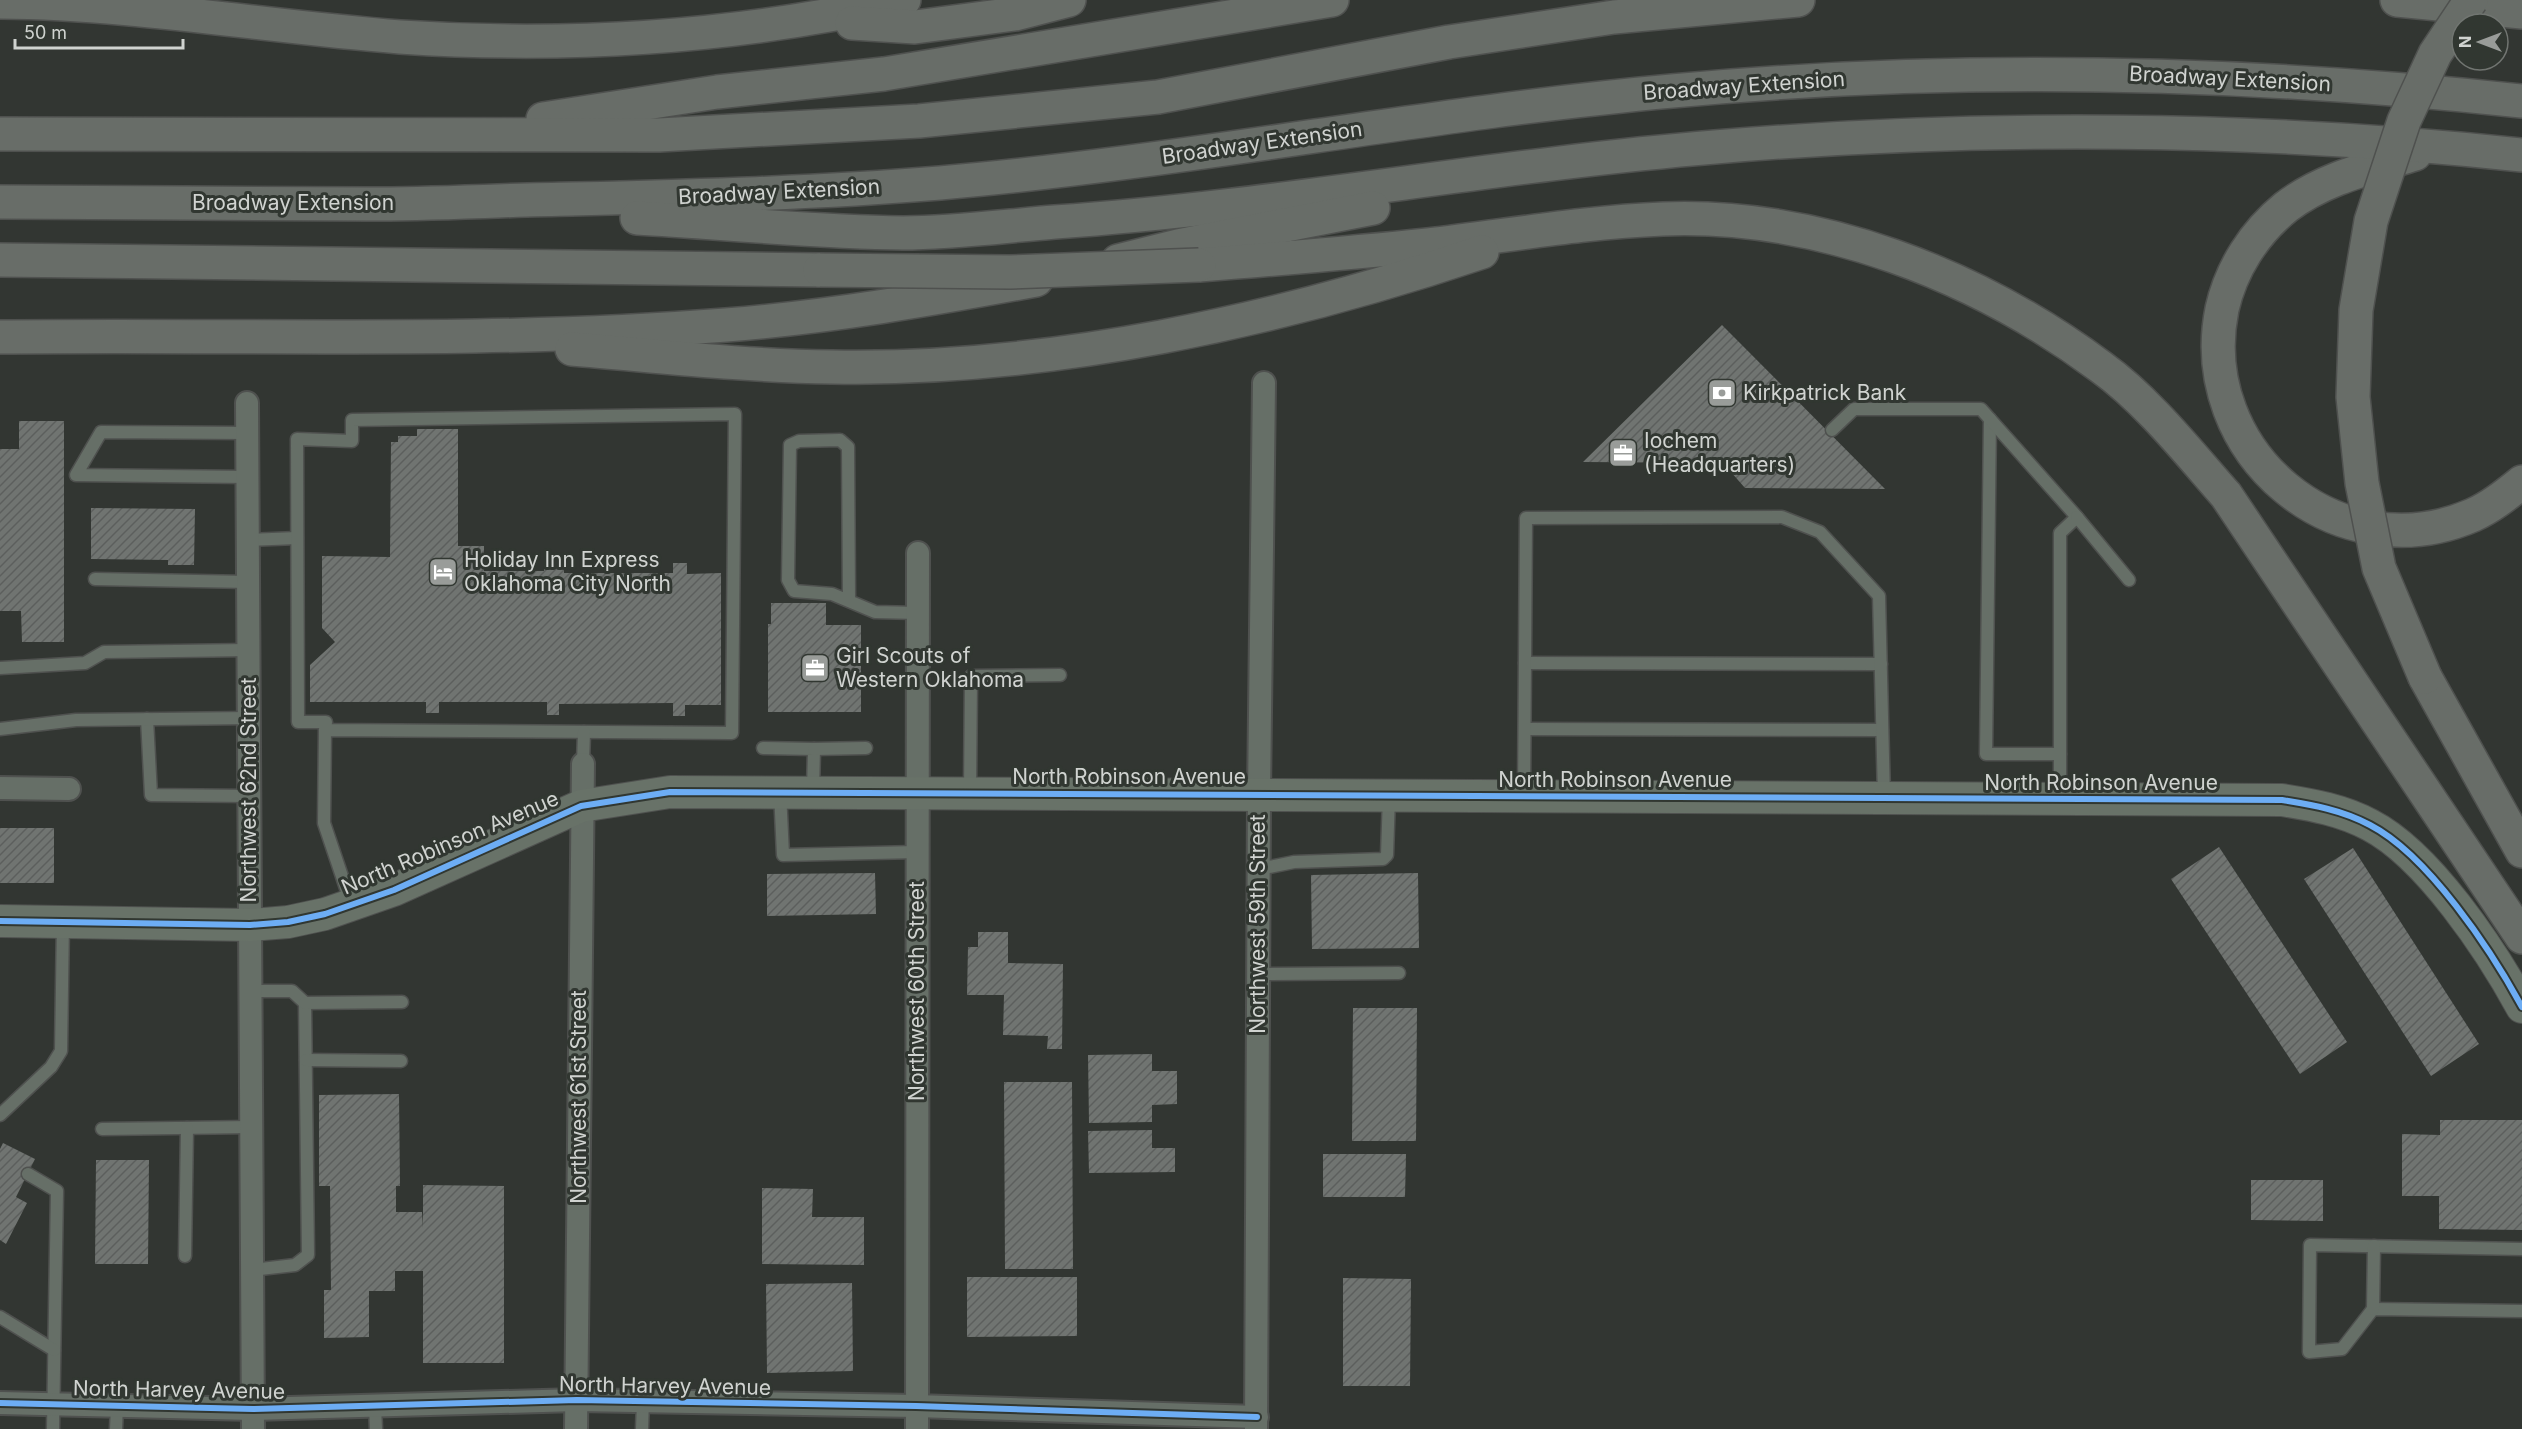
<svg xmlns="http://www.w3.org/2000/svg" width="2522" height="1429" font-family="Inter,sans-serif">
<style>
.building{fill:url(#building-hatch)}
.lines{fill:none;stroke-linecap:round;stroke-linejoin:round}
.lane-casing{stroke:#4f514f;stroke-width:15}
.street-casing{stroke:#4f514f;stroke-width:26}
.secondary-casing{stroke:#4f514f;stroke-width:34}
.highway-casing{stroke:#4f514f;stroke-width:36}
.lane{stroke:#666f67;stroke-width:12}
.street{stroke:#666f67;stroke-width:22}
.secondary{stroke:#687268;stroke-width:32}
.highway{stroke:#686d68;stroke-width:33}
.highway-bridge-casing{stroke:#4f514f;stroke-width:36;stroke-linecap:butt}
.highway-bridge{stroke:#686d68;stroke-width:33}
.cycleway-casing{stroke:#313731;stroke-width:10}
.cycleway{stroke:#6dadf4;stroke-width:6}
.labels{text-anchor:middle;stroke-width:6;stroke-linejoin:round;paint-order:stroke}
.street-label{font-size:21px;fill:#d0d3d0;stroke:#313731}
.poi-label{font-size:21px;fill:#d0d3d0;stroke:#313731;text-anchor:start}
</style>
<defs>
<pattern id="building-hatch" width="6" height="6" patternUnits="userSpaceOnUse" patternTransform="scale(1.5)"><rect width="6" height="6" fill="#707471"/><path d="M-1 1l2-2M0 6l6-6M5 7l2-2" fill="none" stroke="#5c5f5d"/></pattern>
</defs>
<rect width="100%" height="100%" fill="#323632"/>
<g class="building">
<path d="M1722,325L1885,489L1745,488L1723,463L1583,462Z"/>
<path d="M19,421H64V642H22L21,611H0V449H19Z"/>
<path d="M417,429H458V546H484V571H544V561H564V573H673V563H687V574L721,573V705H685V716H673V703L559,704V715H547V702H439V713H426V702H310V665L335,642L322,628V556L390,557L391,442H398V436H417Z"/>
<path d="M91,508L195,509L194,565H168V560L91,559Z"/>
<path d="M771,603H826V625H861V712H768V624H771Z"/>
<rect x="0" y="828" width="54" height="55"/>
<path d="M2219,847L2347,1042L2300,1074L2171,879Z"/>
<path d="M2353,848L2479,1044L2431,1076L2304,879Z"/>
<path d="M875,873L876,914L767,916V874Z"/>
<path d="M1418,873L1419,948L1312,949L1311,875Z"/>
<path d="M978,932H1008V963L1063,964L1062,1049H1047L1048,1036L1003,1035L1004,995H967L968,947H978Z"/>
<path d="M1353,1008H1417L1416,1141H1352Z"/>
<path d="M1152,1054V1071H1177V1104L1152,1105V1122L1089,1123L1088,1055Z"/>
<path d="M1004,1082H1072L1073,1269H1005Z"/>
<path d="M399,1094L400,1186H396V1212H422L423,1228V1185L504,1186V1363H423V1271H395V1291H369V1337L324,1338V1290H331L330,1186H319V1095Z"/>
<path d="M2440,1120H2522V1230L2439,1229V1196H2402V1134L2440,1135Z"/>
<path d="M1152,1130V1148H1175V1172L1089,1173L1088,1131Z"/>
<path d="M3,1143L35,1159L16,1197L27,1203L6,1244L0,1240V1149Z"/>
<path d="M1323,1154H1406L1405,1197H1323Z"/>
<path d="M96,1160H149L148,1264H95Z"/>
<path d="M2251,1180H2323V1221L2251,1220Z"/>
<path d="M762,1188L813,1189L812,1217H864V1265L762,1264Z"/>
<path d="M967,1277H1077V1336L967,1337Z"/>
<path d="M1343,1278L1411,1279L1410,1386H1343Z"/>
<path d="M852,1283L853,1371L767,1373L766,1284Z"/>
</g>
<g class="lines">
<g class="lane-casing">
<g id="lane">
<path d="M1990,419L1986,754H2060"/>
<path d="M1832,430L1854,409H1981L2077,517L2060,533V798"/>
<path d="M247,433L101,432L76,475L247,477"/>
<path d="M2077,517L2129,580"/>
<path d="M248,540L297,538"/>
<path d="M95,579L248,582"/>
<path d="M849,599L848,447L840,440L799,441L790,445L788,580L794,591L832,594L875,612L918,613"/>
<path d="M1525,663L1881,664"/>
<path d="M0,668L85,663L104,652L248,650"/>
<path d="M147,719L151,795L249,796"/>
<path d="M0,729L76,720L249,718"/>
<path d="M1525,729L1882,730"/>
<path d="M325,730L732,733L735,414L352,420V441L297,439L298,722H326L325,730L324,823L351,903"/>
<path d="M763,748L814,749L813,791"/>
<path d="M814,749L866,748"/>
<path d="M583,764L584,732"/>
<path d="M780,792L783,855L917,852"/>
<path d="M970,792L971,676L1060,675"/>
<path d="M1524,795L1526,518L1782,517L1820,532L1879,596L1884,797"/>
<path d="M1259,869L1294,862L1383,859L1387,855L1389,796"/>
<path d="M1258,974L1399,973"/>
<path d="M251,991H292L305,1003L308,1255L295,1265L252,1270"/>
<path d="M305,1003L402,1002"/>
<path d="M306,1060L401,1061"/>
<path d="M0,1115L51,1067L61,1051L63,922"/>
<path d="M102,1129L251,1127"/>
<path d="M28,1174L57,1191L53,1429"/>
<path d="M2522,1249L2310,1245L2309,1352L2342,1349L2373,1309L2522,1311"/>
<path d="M185,1256L187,1128"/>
<path d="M2373,1309L2374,1246"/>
<path d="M0,1317L54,1350"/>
<path d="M375,1406L376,1429"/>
<path d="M116,1429L117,1406"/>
<path d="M642,1429L643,1402"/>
</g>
</g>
<g class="street-casing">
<g id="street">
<path d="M247,403L253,1429"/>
<path d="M0,788L69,789"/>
<path d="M0,1403L253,1409L577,1400L916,1406L1257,1417"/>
<path d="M576,1429L583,764"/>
<path d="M917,1429L918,553"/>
<path d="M1256,1429L1259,795L1264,383"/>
</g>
</g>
<g class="secondary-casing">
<path id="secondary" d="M0,921L250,925L288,922L325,914L394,890L581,806L670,792L2282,800C2313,805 2342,810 2370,825C2428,855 2491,950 2522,1007"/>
</g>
<g class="highway-casing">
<g id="highway">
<path d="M2397,0L2522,12"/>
<path d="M0,2C134,3 267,27 400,37C568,48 741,37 904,0"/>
<path d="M852,23L915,27L1015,14L1069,0"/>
<path d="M543,119L717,92L884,74L1332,0"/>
<path d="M0,134L659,135L919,121L1158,97L1449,42L1614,17L1798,0"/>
<path d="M2415,154C2370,168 2324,178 2286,207C2254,233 2231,269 2222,309C2193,452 2337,574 2473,515C2491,507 2507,494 2522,482"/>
<path d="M0,202C123,202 246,204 369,204C436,204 504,200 572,199C695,196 817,193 940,183C1185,162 1427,113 1672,91C1955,65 2239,71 2522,101"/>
<path d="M637,218C725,223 815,232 903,233C953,233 1005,226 1055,222C1276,207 1494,165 1715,147C1979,125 2259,127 2522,155"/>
<path d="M0,260L820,270"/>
<path d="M1118,261L1178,246L1373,208"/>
<path d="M1199,265C1276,259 1352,253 1428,245C1506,236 1584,222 1663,219C1819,213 1977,275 2101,367C2147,400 2189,453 2226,495L2522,937"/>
<path d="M0,337C242,334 484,344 726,325C830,317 933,299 1036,280"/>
<path d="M572,349C658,356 745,366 832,367C1049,371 1277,321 1482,252"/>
<path d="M2425,677L2522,851"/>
</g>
</g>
<use href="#lane" class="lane"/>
<use href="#street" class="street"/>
<use href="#secondary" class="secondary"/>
<use href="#highway" class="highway"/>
<g class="highway-bridge-casing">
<g id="highway-bridge">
<path d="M820,270L1010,272L1199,265"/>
<path d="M2425,677L2379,568L2362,483L2353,397L2356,310L2371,221L2404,121L2435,54L2471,0"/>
</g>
</g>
<use href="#highway-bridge" class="highway-bridge"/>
<g class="cycleway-casing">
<g id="cycleway">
<path d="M0,921L250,925L288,922L325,914L394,890L581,806L670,792L2282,800C2313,805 2342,810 2370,825C2428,855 2491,950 2522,1007"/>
<path d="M0,1403L253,1409L577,1400L916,1406L1257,1417"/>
</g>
</g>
<use href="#cycleway" class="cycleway"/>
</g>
<defs>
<g id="bank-square" transform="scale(1.5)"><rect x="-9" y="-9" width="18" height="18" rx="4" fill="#999c99" stroke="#313731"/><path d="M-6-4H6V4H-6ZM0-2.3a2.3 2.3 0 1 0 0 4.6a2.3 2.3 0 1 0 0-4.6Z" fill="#fff"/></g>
<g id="office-square" transform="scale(1.5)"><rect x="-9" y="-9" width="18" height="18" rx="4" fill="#999c99" stroke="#313731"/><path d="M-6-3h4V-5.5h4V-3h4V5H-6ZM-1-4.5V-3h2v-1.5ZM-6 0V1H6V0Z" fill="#fff"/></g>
<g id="hotel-square" transform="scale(1.5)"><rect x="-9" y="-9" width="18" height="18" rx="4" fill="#999c99" stroke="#313731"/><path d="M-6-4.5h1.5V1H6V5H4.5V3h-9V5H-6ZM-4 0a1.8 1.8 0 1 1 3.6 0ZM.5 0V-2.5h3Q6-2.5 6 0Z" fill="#fff"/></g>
</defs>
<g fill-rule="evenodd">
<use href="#bank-square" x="1722" y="393"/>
<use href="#office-square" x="1623" y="453"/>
<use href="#hotel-square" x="443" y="572"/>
<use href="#office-square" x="815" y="668"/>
</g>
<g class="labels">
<g class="street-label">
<text transform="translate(2230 79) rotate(3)" y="7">Broadway Extension</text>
<text transform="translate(1744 86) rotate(-4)" y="7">Broadway Extension</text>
<text transform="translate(1262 143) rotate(-8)" y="7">Broadway Extension</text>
<text transform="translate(779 192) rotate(-3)" y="7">Broadway Extension</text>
<text x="293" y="210">Broadway Extension</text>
<text x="1129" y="784">North Robinson Avenue</text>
<text x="1615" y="787">North Robinson Avenue</text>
<text x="2101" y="790">North Robinson Avenue</text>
<text transform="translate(249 790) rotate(-90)" y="7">Northwest 62nd Street</text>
<text transform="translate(450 843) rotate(-23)" y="7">North Robinson Avenue</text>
<text transform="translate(1258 924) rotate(-90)" y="7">Northwest 59th Street</text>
<text transform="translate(917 991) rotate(-90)" y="7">Northwest 60th Street</text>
<text transform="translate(579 1097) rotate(-90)" y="7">Northwest 61st Street</text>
<text transform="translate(665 1386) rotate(1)" y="7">North Harvey Avenue</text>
<text transform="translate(179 1390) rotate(1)" y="7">North Harvey Avenue</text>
</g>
<g class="poi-label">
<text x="1743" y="400">Kirkpatrick Bank</text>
<text x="1644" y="448">Iochem<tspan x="1644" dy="24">(Headquarters)</tspan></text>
<text x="464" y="567">Holiday Inn Express<tspan x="464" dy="24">Oklahoma City North</tspan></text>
<text x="836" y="663">Girl Scouts of<tspan x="836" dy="24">Western Oklahoma</tspan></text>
</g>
</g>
<g transform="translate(2480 42) rotate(270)"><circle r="28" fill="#313731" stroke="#717571" stroke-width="1.5"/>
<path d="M0-4.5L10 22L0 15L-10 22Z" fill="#999c99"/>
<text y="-9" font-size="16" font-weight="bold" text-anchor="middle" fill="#d0d3d0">N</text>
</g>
<path d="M15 39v9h168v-9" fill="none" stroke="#d0d3d0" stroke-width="3"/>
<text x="24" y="39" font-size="18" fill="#d0d3d0" stroke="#313731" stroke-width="4.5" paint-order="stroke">50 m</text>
</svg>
